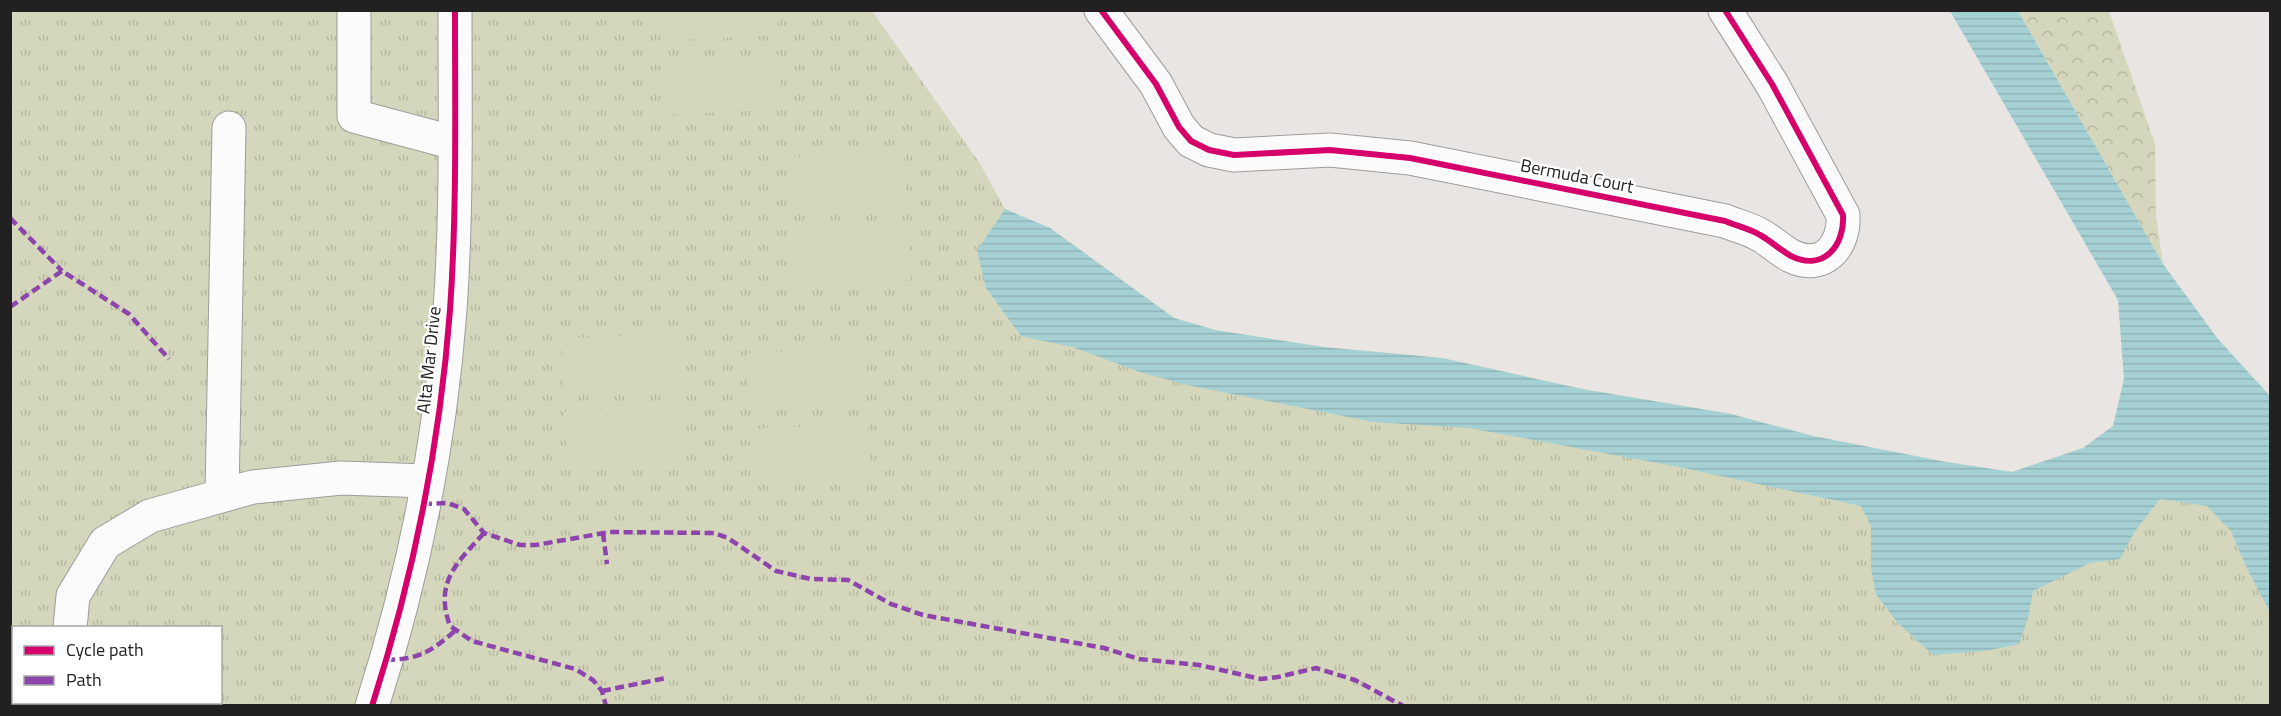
<svg xmlns="http://www.w3.org/2000/svg" width="2281" height="716" font-family="'Titillium Web',sans-serif">
<style>
.grass{fill:url(#grass-tufts);fill-rule:evenodd}
.forest{fill:url(#forest-crowns)}
.pitch{fill:#d4d7bb}
.water{fill:url(#water-rules)}
.lines{fill:none;stroke-linecap:round;stroke-linejoin:round}
.minor-casing{stroke:#9e9c9b;stroke-width:35}
.minor{stroke:#fcfbfb;stroke-width:33}
.quiet{stroke:#8e44ad;stroke-width:4.5;stroke-dasharray:9 4.5;stroke-linecap:butt}
.cycleway-casing{stroke:#fff;stroke-width:10}
.cycleway{stroke:#d6006c;stroke-width:6}
.labels{text-anchor:middle;stroke-width:4.5;stroke-linejoin:round;paint-order:stroke}
.street-label{font-size:18px;fill:#222020;stroke:#fff}
</style>
<defs>
<pattern id="grass-tufts" width="24" height="20" patternUnits="userSpaceOnUse" patternTransform="scale(1.5)"><rect width="24" height="20" fill="#d4d7bb"/><path d="M3 7l-1-3M5 7V3M7 7l1-3M15 17l-1-3M17 17v-4M19 17l1-3" fill="none" stroke="#b6b8a0"/></pattern>
<pattern id="forest-crowns" width="20" height="18" patternUnits="userSpaceOnUse" patternTransform="scale(1.5)"><rect width="20" height="18" fill="#d4d7bb"/><path d="M2 6a3 3 0 1 1 6 0M12 15a3 3 0 1 1 6 0" fill="none" stroke="#b6b8a0"/></pattern>
<pattern id="water-rules" width="6" height="5" patternUnits="userSpaceOnUse" patternTransform="scale(1.5)"><rect width="6" height="5" fill="#a6d1d4"/><path d="M0 2.5h6" fill="none" stroke="#8fb3b6"/></pattern>
</defs>
<rect width="100%" height="100%" fill="#e8e5e3"/>
<path class="grass" d="M10,11H872L979,162L1005,209L1050,228L1174,318L1215,330L1323,347L1442,358L1582,389L1731,414L1813,436L1946,462L2012,472L2083,448L2113,426L2270,557V705H11ZM14,628H220V702H14Z"/>
<path class="forest" d="M2018,11H2109L2155,144L2156,216L2163,264Z"/>
<g class="pitch">
<path d="M661,11H777L778,35L662,41Z"/>
<path d="M780,55L782,109L666,115L664,61Z"/>
<path d="M904,151L906,205L790,211L788,157Z"/>
<path d="M908,225L911,280L795,285L793,231Z"/>
<path d="M677,333L679,387L563,393L561,339Z"/>
<path d="M863,347L865,401L749,406L747,353Z"/>
<path d="M679,407L682,461L567,466L564,412Z"/>
<path d="M868,423L871,477L755,483L752,429Z"/>
</g>
<path class="water" d="M1950,11H2018L2163,264L2218,339L2270,396V612L2248,571L2231,531L2207,506L2160,499L2135,531L2120,559L2090,563L2033,591L2028,618L2019,644L1985,651L1933,655L1897,622L1876,594L1871,569V526L1861,506L1679,467L1469,428L1373,422L1187,385L1140,372L1072,347L1021,336L986,288L977,251L1005,209L1050,228L1174,318L1215,330L1323,347L1442,358L1582,389L1731,414L1813,436L1946,462L2012,472L2083,448L2113,426L2124,379L2118,300Z"/>
<g class="lines">
<g class="minor-casing">
<g id="minor">
<path d="M354,10V116L455,143"/>
<path d="M1101,10L1156,84L1179,127L1191,141L1209,150L1234,155L1330,150L1410,158L1725,221C1737,226 1750,229 1760,235C1771,241 1780,250 1791,256C1824,272 1845,245 1843,215L1772,84L1725,10"/>
<path d="M222,495L229,128"/>
<path d="M70,628L73,596L105,543L150,516L253,487L341,478L427,481"/>
<path d="M84,702L86,706"/>
<path d="M372,706C413,578 440,444 450,310C457,211 455,110 455,10"/>
</g>
</g>
<use href="#minor" class="minor"/>
<g class="quiet">
<path d="M10,218L62,271"/>
<path d="M10,307L62,271L129,314L169,359"/>
<path d="M423,504L447,503L464,509L484,533L520,545H536L610,532L714,533L728,538L776,571L811,579L848,580L891,604L923,615L1104,648L1139,659L1199,665L1261,679L1278,677L1316,668L1355,680L1403,706"/>
<path d="M484,533C457,563 434,582 450,626L472,641L575,669L593,680L602,691L606,706"/>
<path d="M603,533L607,564"/>
<path d="M386,660C420,659 430,652 455,631"/>
<path d="M602,691L666,678"/>
</g>
<g class="cycleway-casing">
<g id="cycleway">
<path d="M1101,10L1156,84L1179,127L1191,141L1209,150L1234,155L1330,150L1410,158L1725,221C1737,226 1750,229 1760,235C1771,241 1780,250 1791,256C1824,272 1845,245 1843,215L1772,84L1725,10"/>
<path d="M372,706C413,578 440,444 450,310C457,211 455,110 455,10"/>
</g>
</g>
<use href="#cycleway" class="cycleway"/>
</g>
<g class="labels">
<g class="street-label">
<text transform="translate(1577 176) rotate(11)" y="6">Bermuda Court</text>
<text transform="translate(429 360) rotate(-84)" y="6">Alta Mar Drive</text>
</g>
</g>
<rect width="2281" height="716" fill="none" stroke="#222020" stroke-width="24"/>
<rect x="12" y="626" width="210" height="78" fill="#ffffff" stroke="#a7a6a6" stroke-width="1.5"/>
<rect x="24" y="646" width="30" height="9" fill="#d6006c" stroke="#a7a6a6" stroke-width="1.5"/>
<text x="66" y="656" font-size="18" fill="#222020">Cycle path</text>
<rect x="24" y="676" width="30" height="9" fill="#8e44ad" stroke="#a7a6a6" stroke-width="1.5"/>
<text x="66" y="686" font-size="18" fill="#222020">Path</text>
</svg>
